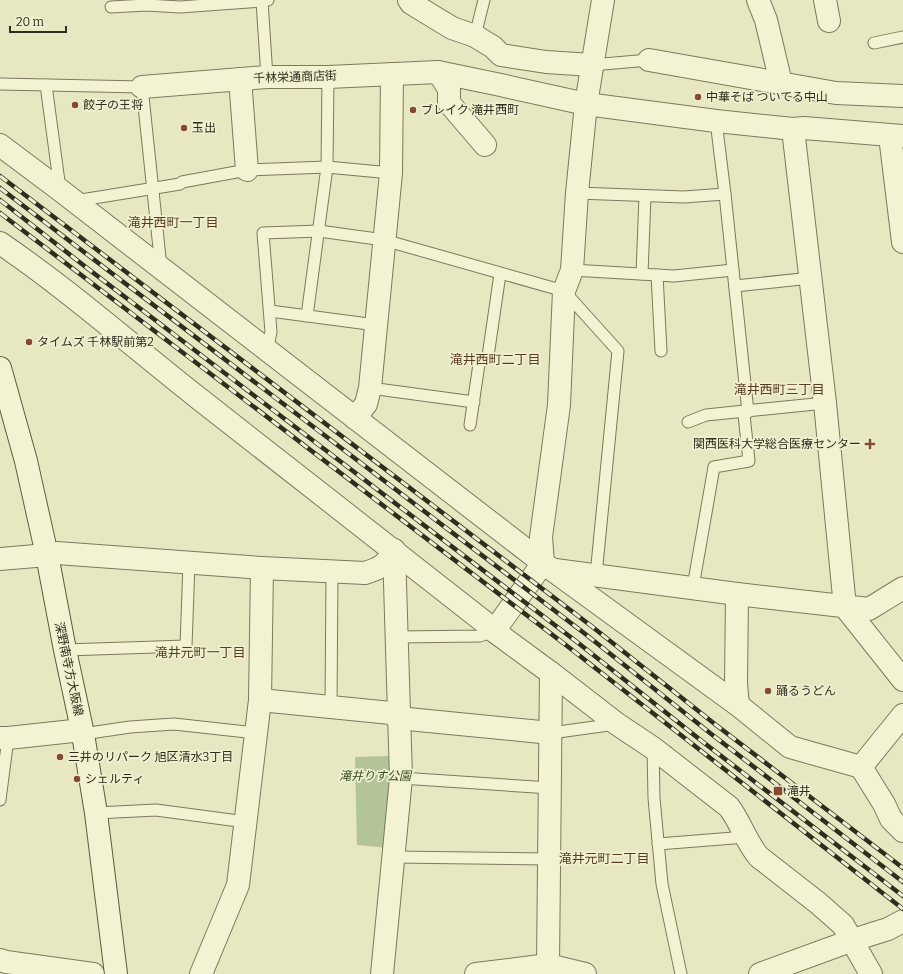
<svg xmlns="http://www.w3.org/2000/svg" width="903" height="974" font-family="Bitter,'Noto Sans JP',serif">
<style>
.green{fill:#b2c498}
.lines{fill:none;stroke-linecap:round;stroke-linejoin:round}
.lane-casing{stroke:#7f785c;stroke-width:13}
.street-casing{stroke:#7f785c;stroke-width:24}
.secondary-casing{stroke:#61593f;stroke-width:24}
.lane{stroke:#f3f3d4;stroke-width:11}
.street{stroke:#f3f3d4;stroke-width:22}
.secondary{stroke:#f3f3d4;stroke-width:22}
.rail-casing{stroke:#312c1e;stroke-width:4.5}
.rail{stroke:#f0f0d1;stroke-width:3;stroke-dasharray:9;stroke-linecap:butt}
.poi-dot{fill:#864a34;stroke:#f0f0d1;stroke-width:1.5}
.labels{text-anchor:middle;stroke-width:3.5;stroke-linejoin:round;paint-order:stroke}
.street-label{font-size:12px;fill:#312c1e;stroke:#f0f0d1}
.poi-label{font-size:12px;fill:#312c1e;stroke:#f0f0d1;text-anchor:start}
.park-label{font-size:12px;font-style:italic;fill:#384a27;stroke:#f0f0d1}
.neighbourhood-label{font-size:13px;fill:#583d23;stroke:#f0f0d1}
</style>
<rect width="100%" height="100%" fill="#e7e7c2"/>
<path class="green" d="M388,756L394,772L389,848L357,845L355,757Z"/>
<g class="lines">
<g class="lane-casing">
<g id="lane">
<path d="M111,7L146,5L180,7L262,1"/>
<path d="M475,36L484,0"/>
<path d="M874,43L903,37"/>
<path d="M592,65L649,60"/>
<path d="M267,77L262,1L268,0"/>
<path d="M0,84L142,87L161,267"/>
<path d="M46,85L60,189"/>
<path d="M577,193L684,197L725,194"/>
<path d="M75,201L180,184L182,182L247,170L327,167L391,173"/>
<path d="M572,270L674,276L733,270"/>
<path d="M642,274L645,196"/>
<path d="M657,275L661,351"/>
<path d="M735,286L811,278"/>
<path d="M270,311L376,325"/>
<path d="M307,316L327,167L328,77"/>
<path d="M267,351L271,332L263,233L319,231L384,240L564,291L618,351L596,575"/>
<path d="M370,388L474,402"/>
<path d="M688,422L706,415L825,403"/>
<path d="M470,425L479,364L488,356L500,274"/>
<path d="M693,587L714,467L749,461L744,415L748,412L725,194L716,121"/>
<path d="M397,637L480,636L494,631"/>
<path d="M65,650L186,646L189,563"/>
<path d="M331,708L332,572"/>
<path d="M551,733L616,724"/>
<path d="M83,734L130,727L174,724L256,733"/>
<path d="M653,748L654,798L662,884L681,974"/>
<path d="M401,778L550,788"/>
<path d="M0,800L8,738"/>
<path d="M96,813L156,810L246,822"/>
<path d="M658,844L746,837"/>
<path d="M394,857L549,859"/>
</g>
</g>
<g class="street-casing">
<g id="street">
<path d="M409,0L411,3L452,28L475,36L493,47L501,55L546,62L592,65"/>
<path d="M758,0L766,20L781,83"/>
<path d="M825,0L829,21"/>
<path d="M649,60L836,93L903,96"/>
<path d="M438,72L449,89V103L485,145"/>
<path d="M240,79L247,170"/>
<path d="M142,87L267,77H328L438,72L496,84L586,104L716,121L793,129L804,128L903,136"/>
<path d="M793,129L825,403L845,607L903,680"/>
<path d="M890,136L903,242"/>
<path d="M0,145L60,190L543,563L738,705L790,747L861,767L884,804L891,819L903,831"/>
<path d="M0,243C69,290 131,345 197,397C292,472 388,546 483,621L494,631L551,673L617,724L653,748L729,807C741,823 746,842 759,857L818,903L843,925L871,974"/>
<path d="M355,418L366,404L370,388L391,173L392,74"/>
<path d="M0,559L47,555L57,553L262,568L365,573C381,568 386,565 394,550"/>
<path d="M555,570L737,594L869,609L903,588"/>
<path d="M737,594L736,684L738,705"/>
<path d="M494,631L543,563L541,537L559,405L564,291L572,270L577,193L586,104L603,0"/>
<path d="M260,700L391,713L398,718L551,733"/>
<path d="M0,738H8L73,731L83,734"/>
<path d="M861,767L903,715"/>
<path d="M0,960L6,962L93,974"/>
<path d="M548,965L551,673"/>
<path d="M201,974L238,885L260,700L262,568"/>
<path d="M382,974L401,778L394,550"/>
<path d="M476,974L548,965L585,974"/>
<path d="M760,974L853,940L888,929L903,921"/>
</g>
</g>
<g class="secondary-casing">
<path id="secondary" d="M0,368L26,461L47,555L65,650L83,734L96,813L116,974"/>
</g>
<use href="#lane" class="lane"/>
<use href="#street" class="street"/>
<use href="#secondary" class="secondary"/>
<g class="rail-casing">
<g id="rail">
<path d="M0,176L590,625L716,725L903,868"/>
<path d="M0,188L584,633L710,733L903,882"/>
<path d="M0,200L87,268L577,642L703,742L903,896"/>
<path d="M0,213L571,649L903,909"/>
</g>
</g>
<use href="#rail" class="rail"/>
</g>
<g class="poi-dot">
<circle cx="698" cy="97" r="4"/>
<circle cx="75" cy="105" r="4"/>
<circle cx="413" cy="110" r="4"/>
<circle cx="184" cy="128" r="4"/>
<circle cx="29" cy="342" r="4"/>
<path d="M868 438h4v4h4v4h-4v4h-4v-4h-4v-4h4z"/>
<circle cx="768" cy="691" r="4"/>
<circle cx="60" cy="757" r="4"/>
<circle cx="77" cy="779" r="4"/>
<rect x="773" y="786" width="10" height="10" rx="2"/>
</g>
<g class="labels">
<g class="street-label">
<text transform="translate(295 77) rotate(-2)" y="4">千林栄通商店街</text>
<text transform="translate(69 669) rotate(78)" y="4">深野南寺方大阪線</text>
</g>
<g class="poi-label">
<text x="706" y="101">中華そば ついてる中山</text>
<text x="83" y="109">餃子の王将</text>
<text x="421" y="114">ブレイク 滝井西町</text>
<text x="192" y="132">玉出</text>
<text x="37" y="346">タイムズ 千林駅前第2</text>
<text x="861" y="448" text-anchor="end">関西医科大学総合医療センター</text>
<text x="776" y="695">踊るうどん</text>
<text x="68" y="761">三井のリパーク 旭区清水3丁目</text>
<text x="85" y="783">シェルティ</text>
<text x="787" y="795">滝井</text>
</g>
<g class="park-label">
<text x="375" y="780">滝井りす公園</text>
</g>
<g class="neighbourhood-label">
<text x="173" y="227">滝井西町一丁目</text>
<text x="495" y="364">滝井西町二丁目</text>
<text x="779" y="394">滝井西町三丁目</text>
<text x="200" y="657">滝井元町一丁目</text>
<text x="604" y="863">滝井元町二丁目</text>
</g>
</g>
<path d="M10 26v6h56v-6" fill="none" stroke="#312c1e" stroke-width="2"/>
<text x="16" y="26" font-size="12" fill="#312c1e" stroke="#f0f0d1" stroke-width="3" paint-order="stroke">20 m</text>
</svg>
